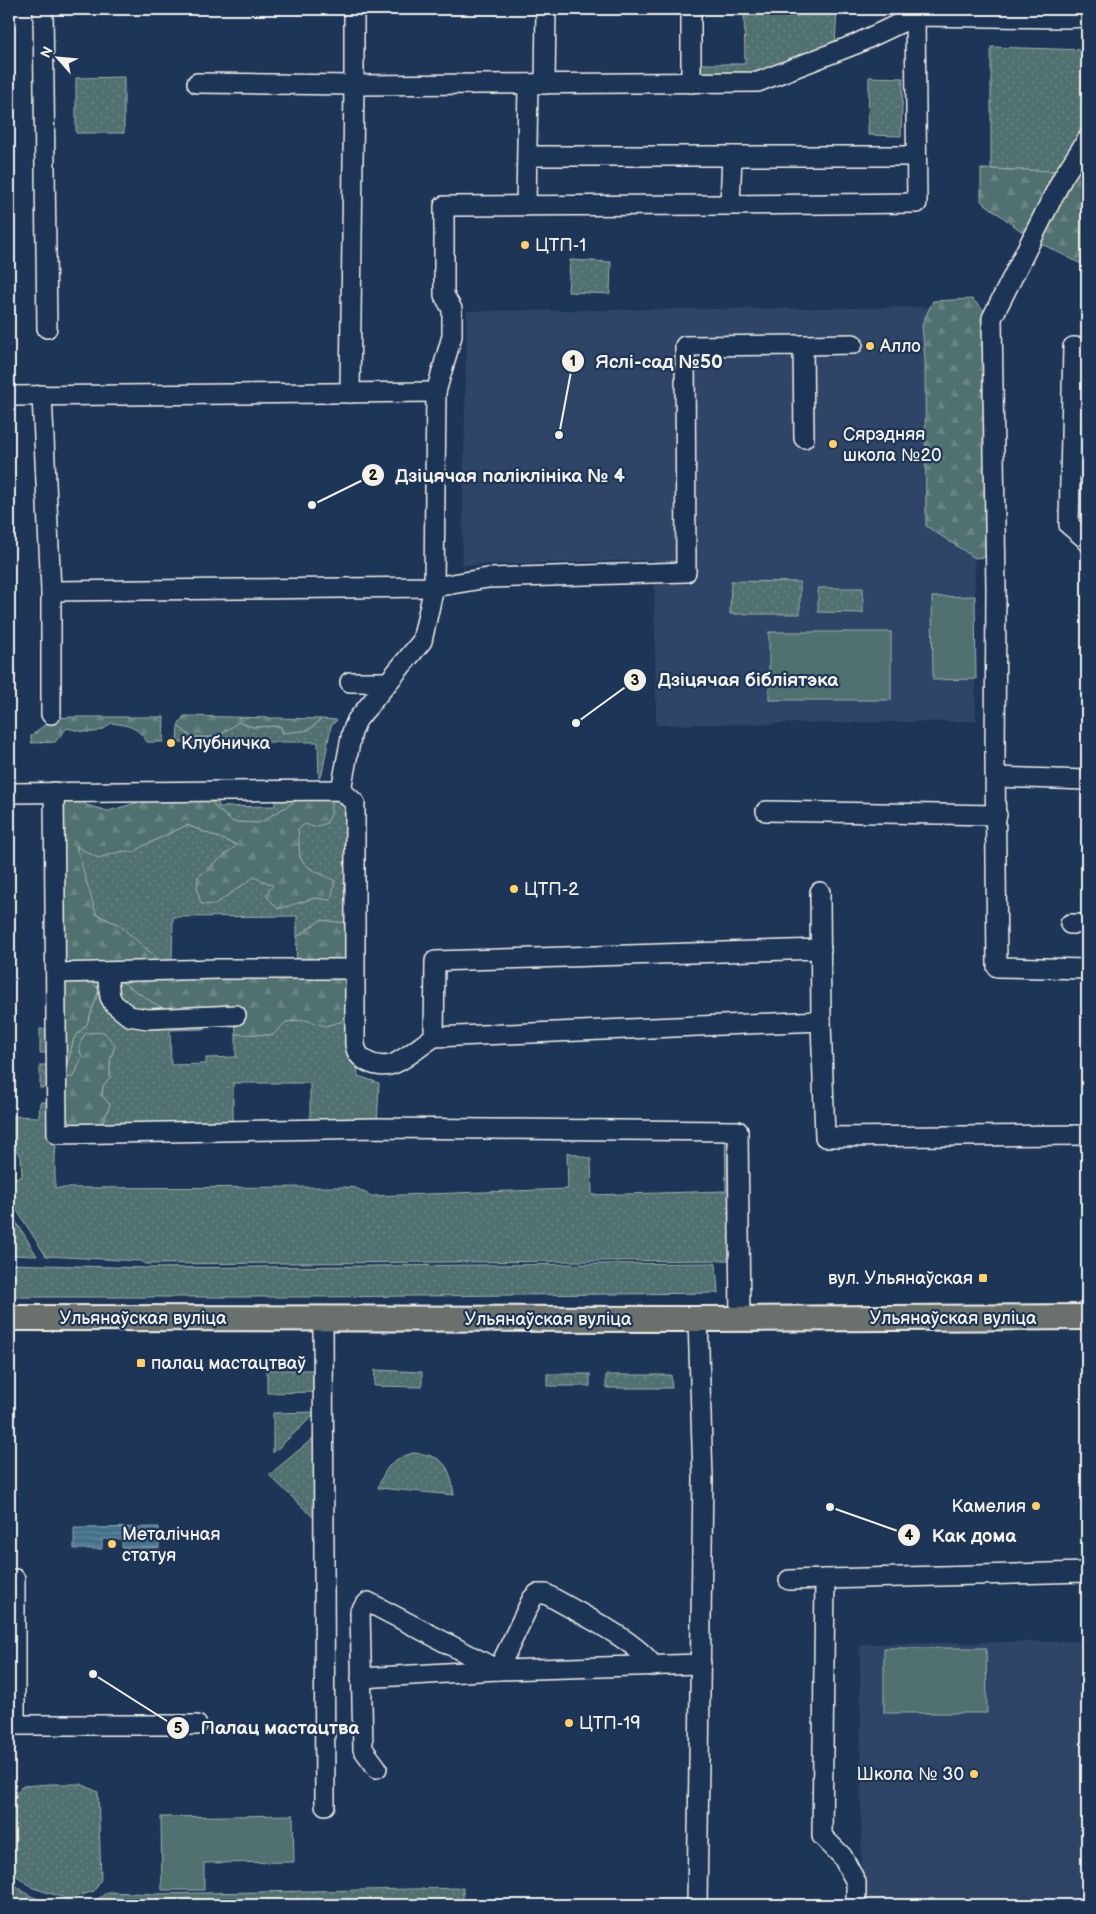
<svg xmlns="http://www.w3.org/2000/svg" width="1096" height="1914" font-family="'Balsamiq Sans',sans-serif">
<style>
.built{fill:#2f4468}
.grass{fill:url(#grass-dots);stroke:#a2b0ac}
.forest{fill:url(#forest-firs);stroke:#a2b0ac}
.garden{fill:#517070;stroke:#a2b0ac}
.water{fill:url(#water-rules);stroke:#8ba4b1}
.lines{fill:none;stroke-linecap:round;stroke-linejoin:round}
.minor-casing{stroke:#f4f1e8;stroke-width:22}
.major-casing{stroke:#f4f1e8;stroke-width:28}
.minor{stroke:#1d3557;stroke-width:19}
.major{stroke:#6a716d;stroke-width:24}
.poi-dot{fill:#ffd166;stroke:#1d3557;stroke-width:2}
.labels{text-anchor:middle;stroke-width:4.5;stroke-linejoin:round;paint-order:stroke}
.poi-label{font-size:18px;fill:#f4f1e8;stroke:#1d3557;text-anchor:start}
.street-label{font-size:18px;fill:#f4f1e8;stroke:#1d3557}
.leader{fill:none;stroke:#f4f1e8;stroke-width:2}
.callout-dot{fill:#f4f1e8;stroke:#1d3557;stroke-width:2}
.mark-label{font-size:15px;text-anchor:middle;font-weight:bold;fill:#111}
.callout-label{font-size:19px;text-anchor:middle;font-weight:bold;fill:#f4f1e8;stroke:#1d3557;stroke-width:4.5;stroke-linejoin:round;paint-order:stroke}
</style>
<defs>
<pattern id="grass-dots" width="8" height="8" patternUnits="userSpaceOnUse" patternTransform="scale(1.25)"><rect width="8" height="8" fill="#517070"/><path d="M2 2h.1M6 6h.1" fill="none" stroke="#6b8584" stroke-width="1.8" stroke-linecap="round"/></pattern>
<pattern id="forest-firs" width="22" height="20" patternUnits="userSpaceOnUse" patternTransform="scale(1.25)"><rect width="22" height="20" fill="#517070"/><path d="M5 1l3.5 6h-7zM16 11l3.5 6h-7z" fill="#6b8584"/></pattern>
<pattern id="water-rules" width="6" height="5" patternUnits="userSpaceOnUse" patternTransform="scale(1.25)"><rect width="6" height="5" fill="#45708c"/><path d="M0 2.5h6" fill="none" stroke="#60859c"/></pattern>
</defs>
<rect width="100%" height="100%" fill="#1d3557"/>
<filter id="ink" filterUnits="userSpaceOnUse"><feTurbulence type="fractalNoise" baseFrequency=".02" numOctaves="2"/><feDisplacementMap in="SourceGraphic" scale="10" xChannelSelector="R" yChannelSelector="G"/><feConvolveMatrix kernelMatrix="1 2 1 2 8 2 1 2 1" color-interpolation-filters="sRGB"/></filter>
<g filter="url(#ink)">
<g class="built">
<path d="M972,307L976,721L656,725L654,560L462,565L467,311Z"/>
<path d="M1087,1641V1905H862L860,1644Z"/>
</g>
<g class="grass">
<path d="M744,9H837L835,45L757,77L696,78V64H745Z"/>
<path d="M991,47L1087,50V119L1056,171L991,169Z"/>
<path d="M124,77V133H76V78Z"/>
<path d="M869,77L903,78L901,136L868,135Z"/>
<path d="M570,260L611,262L610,294L568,292Z"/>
<path d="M731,581L800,582V614H730Z"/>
<path d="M818,588H863V613L818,612Z"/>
<path d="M321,719L337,720L331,726L322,774L319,778L318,742H177L178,726L192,737H218L238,722L253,727L280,726L309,730Z"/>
<path d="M275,790H314L260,823L233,822L217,809L203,791H216L219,807L275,806Z"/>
<path d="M331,790L355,803L354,924L321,920L297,937V916L173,917L172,957L170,970L119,925L96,914L75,845L98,858L123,851L135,852L141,847L187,825L238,845L198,877L214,904L254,877L273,885L297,903L315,898L330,900L335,881L309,868L300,858L298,829L305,823Z"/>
<path d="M107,972L152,1002L205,1016V1029L170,1030L171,1065L206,1064V1058L236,1057V1034L273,1035L285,1022L354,1014L358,1076L379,1083L377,1128L310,1130V1083H233V1130L57,1134L55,1156V1188L346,1187L356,1188L371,1196L568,1189L567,1152L591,1159L592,1195L726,1191L725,1131H738L739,1260L145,1264L140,1261L46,1256L9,1198V1178L22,1177L21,1156L9,1143V1116L39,1117L40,1102H51L65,1115L85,1126L102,1124L110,1105L102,1095L103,1086L110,1077V1060L115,1045L79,1050L83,1057L74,1077L62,1078L57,1084L69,1058L74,1038L87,1024L99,990L93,983L75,973Z"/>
<rect x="40" y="1029" width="11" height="24"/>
<rect x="40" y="1065" width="11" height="23"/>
<path d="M9,1210L37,1256L9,1255Z"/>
<path d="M716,1263L718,1293L316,1297H9V1264L147,1268Z"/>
<path d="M267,1370H317V1392L267,1393Z"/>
<path d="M375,1370L422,1372V1387L374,1386Z"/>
<rect x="547" y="1374" width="43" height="12"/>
<path d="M606,1375H671L672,1388H606Z"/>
<path d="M317,1412L273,1453V1413Z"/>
<path d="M317,1435V1521L269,1475Z"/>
<path d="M413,1453C444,1455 450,1465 454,1495L378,1488C385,1467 392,1459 413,1453Z"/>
<path d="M51,1784H81L98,1792L101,1879L94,1891L68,1899L33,1888L9,1870V1805L22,1786Z"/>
<path d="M9,1880L27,1894L50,1905H9Z"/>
<path d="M463,1888V1905H89L108,1892L155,1894Z"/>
</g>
<g class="forest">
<path d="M1087,119V266L1083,265L1032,239L981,201V169L1056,171Z"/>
<path d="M972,299L992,318L996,556L975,558L926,526L925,360L922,324L933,301Z"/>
<path d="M184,716L321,719L309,730L283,733L280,726L253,727L238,722L218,737H192L178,726Z"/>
<path d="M72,717H164L163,742H147C138,727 128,725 111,723C98,737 84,732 67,728L55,742L31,743V736L53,718Z"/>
<path d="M314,790H331V814L327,823L314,827L305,824L298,829L300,858L309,868L335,881L331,900L315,898L278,909L266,895L273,885L254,877L214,905L201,904L197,889L198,877L237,845L187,825L141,847L135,852L123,851L98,858L76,846L96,914L119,925L170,970L296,969L297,937L321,920L354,924V1014L340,1022L325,1026L306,1020L286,1022L273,1035L236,1034L235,1015L181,1017L152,1002L107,972L76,974L93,983L99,990L87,1024L74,1038L69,1058L64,1068L54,792L79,791L86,805L108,811L143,801L203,791L217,809L233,822L259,823Z"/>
<path d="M104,1032L115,1045L110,1060V1077L103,1086L102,1095L110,1105L102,1124L85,1126L70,1123L65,1115L62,1078L74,1077L82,1057C78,1047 80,1041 86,1033Z"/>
</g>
<g class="garden">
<path d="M975,596L976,679L933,680L932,597Z"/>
<rect x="769" y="632" width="122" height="68"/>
<path d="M884,1648H986L987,1713H884Z"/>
<path d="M293,1815L294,1862L204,1863V1890H162L161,1817Z"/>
</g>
<path class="water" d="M159,1527V1548H122V1539H102V1549H74V1528Z"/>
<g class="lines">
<g class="minor-casing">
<g id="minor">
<path d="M43,9L47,328"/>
<path d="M354,9V85L758,82L856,44L915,16L1065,18L1087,17"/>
<path d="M915,16L917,203L730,205L732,156H916"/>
<path d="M197,83L354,85L350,393"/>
<path d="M691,83V9"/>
<path d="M545,84L546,9"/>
<path d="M1087,140L1063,177L992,318L996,589L995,759L997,967L1087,969"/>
<path d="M528,156H732"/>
<path d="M526,206L528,84"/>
<path d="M803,345L853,344"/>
<path d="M1087,348L1073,347L1069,525L1087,540V542"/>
<path d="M42,395L51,591V714"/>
<path d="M9,396L436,392"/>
<path d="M51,591L434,587L436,392L452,336V309L444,295V206L730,205"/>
<path d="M350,682H387"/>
<path d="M996,777L1087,780"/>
<path d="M341,790L352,732L357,720L422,641L434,587L488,578L686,572L685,346L803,345L804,438"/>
<path d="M54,792L57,1134L377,1128L738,1131L740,1319"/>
<path d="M9,793L341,790L355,803V1043C356,1060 374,1068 390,1065C401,1063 424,1043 434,1037L821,1021L825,1137L1087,1135"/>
<path d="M766,811L997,815"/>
<path d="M820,892L821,1021"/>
<path d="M1070,924H1087"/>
<path d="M107,972L110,997L114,1004L129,1016L148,1019L236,1015"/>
<path d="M56,973L218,969H354"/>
<path d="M434,1037L435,961L821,949"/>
<path d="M323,1319L325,1805"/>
<path d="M825,1579L822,1836L842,1856L856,1882V1905"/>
<path d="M789,1580L1087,1572"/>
<path d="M361,1678L498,1670L701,1664"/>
<path d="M9,1725H197"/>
<path d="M15,1725V1579"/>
<path d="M377,1768L363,1749L360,1611L368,1602L498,1670L532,1599L537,1594H546C573,1610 638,1641 653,1666"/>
<path d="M697,1905L703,1478L698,1319"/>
</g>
</g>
<g class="major-casing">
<path id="major" d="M9,1318L698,1319L1087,1317"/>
</g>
<use href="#minor" class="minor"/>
<use href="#major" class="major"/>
</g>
</g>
<g class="poi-dot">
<circle cx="525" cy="245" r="5"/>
<circle cx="870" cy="346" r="5"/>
<circle cx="833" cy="444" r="5"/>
<circle cx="171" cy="743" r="5"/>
<circle cx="514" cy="889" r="5"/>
<rect x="978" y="1273" width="10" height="10" rx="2.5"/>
<rect x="136" y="1358" width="10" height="10" rx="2.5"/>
<circle cx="1036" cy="1506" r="5"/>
<circle cx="112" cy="1544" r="5"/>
<circle cx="569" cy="1723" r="5"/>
<circle cx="974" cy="1774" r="5"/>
</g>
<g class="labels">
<g class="poi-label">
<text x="535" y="251">ЦТП-1</text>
<text x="880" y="352">Алло</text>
<text x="843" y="440">Сярэдняя<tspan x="843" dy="21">школа №20</tspan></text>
<text x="181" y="749">Клубничка</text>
<text x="524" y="895">ЦТП-2</text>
<text x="973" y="1284" text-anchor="end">вул. Ульянаўская</text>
<text x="151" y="1369">палац мастацтваў</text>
<text x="1026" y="1512" text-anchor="end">Камелия</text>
<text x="122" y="1540">Металічная<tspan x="122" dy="21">статуя</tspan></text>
<text x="579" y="1729">ЦТП-19</text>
<text x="964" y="1780" text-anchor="end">Школа № 30</text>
</g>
<g class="street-label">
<text x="143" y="1324">Ульянаўская вуліца</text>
<text x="953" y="1324">Ульянаўская вуліца</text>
<text x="548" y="1325">Ульянаўская вуліца</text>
</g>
</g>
<path class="leader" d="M559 435L573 361M312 505L373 475M576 723L635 680M830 1507L909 1535M93 1674L178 1728"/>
<g class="callout-dot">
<circle cx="559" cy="435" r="5"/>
<circle cx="312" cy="505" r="5"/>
<circle cx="576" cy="723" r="5"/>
<circle cx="830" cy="1507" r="5"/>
<circle cx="93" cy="1674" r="5"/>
<circle cx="573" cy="361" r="12"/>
<circle cx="373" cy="475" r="12"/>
<circle cx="635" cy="680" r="12"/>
<circle cx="909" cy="1535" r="12"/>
<circle cx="178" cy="1728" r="12"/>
</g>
<g class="mark-label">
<text x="573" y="366">1</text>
<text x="373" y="480">2</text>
<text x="635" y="685">3</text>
<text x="909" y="1540">4</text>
<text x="178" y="1733">5</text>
</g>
<g class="callout-label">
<text x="659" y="368">Яслі-сад №50</text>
<text x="510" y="482">Дзіцячая паліклініка № 4</text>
<text x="748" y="686">Дзіцячая бібліятэка</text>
<text x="974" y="1542">Как дома</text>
<text x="280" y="1734">Палац мастацтва</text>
</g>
<rect width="1096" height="1914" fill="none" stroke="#1d3557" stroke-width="30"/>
<rect x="15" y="15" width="1066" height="1884" fill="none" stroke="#f4f1e8" stroke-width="2" filter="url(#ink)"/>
<g transform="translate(58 58) rotate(297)" stroke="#1d3557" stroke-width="4" paint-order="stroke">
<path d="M0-4L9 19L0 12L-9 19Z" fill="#f4f1e8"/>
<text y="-8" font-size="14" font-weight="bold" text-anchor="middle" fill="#f4f1e8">N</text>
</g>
</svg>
